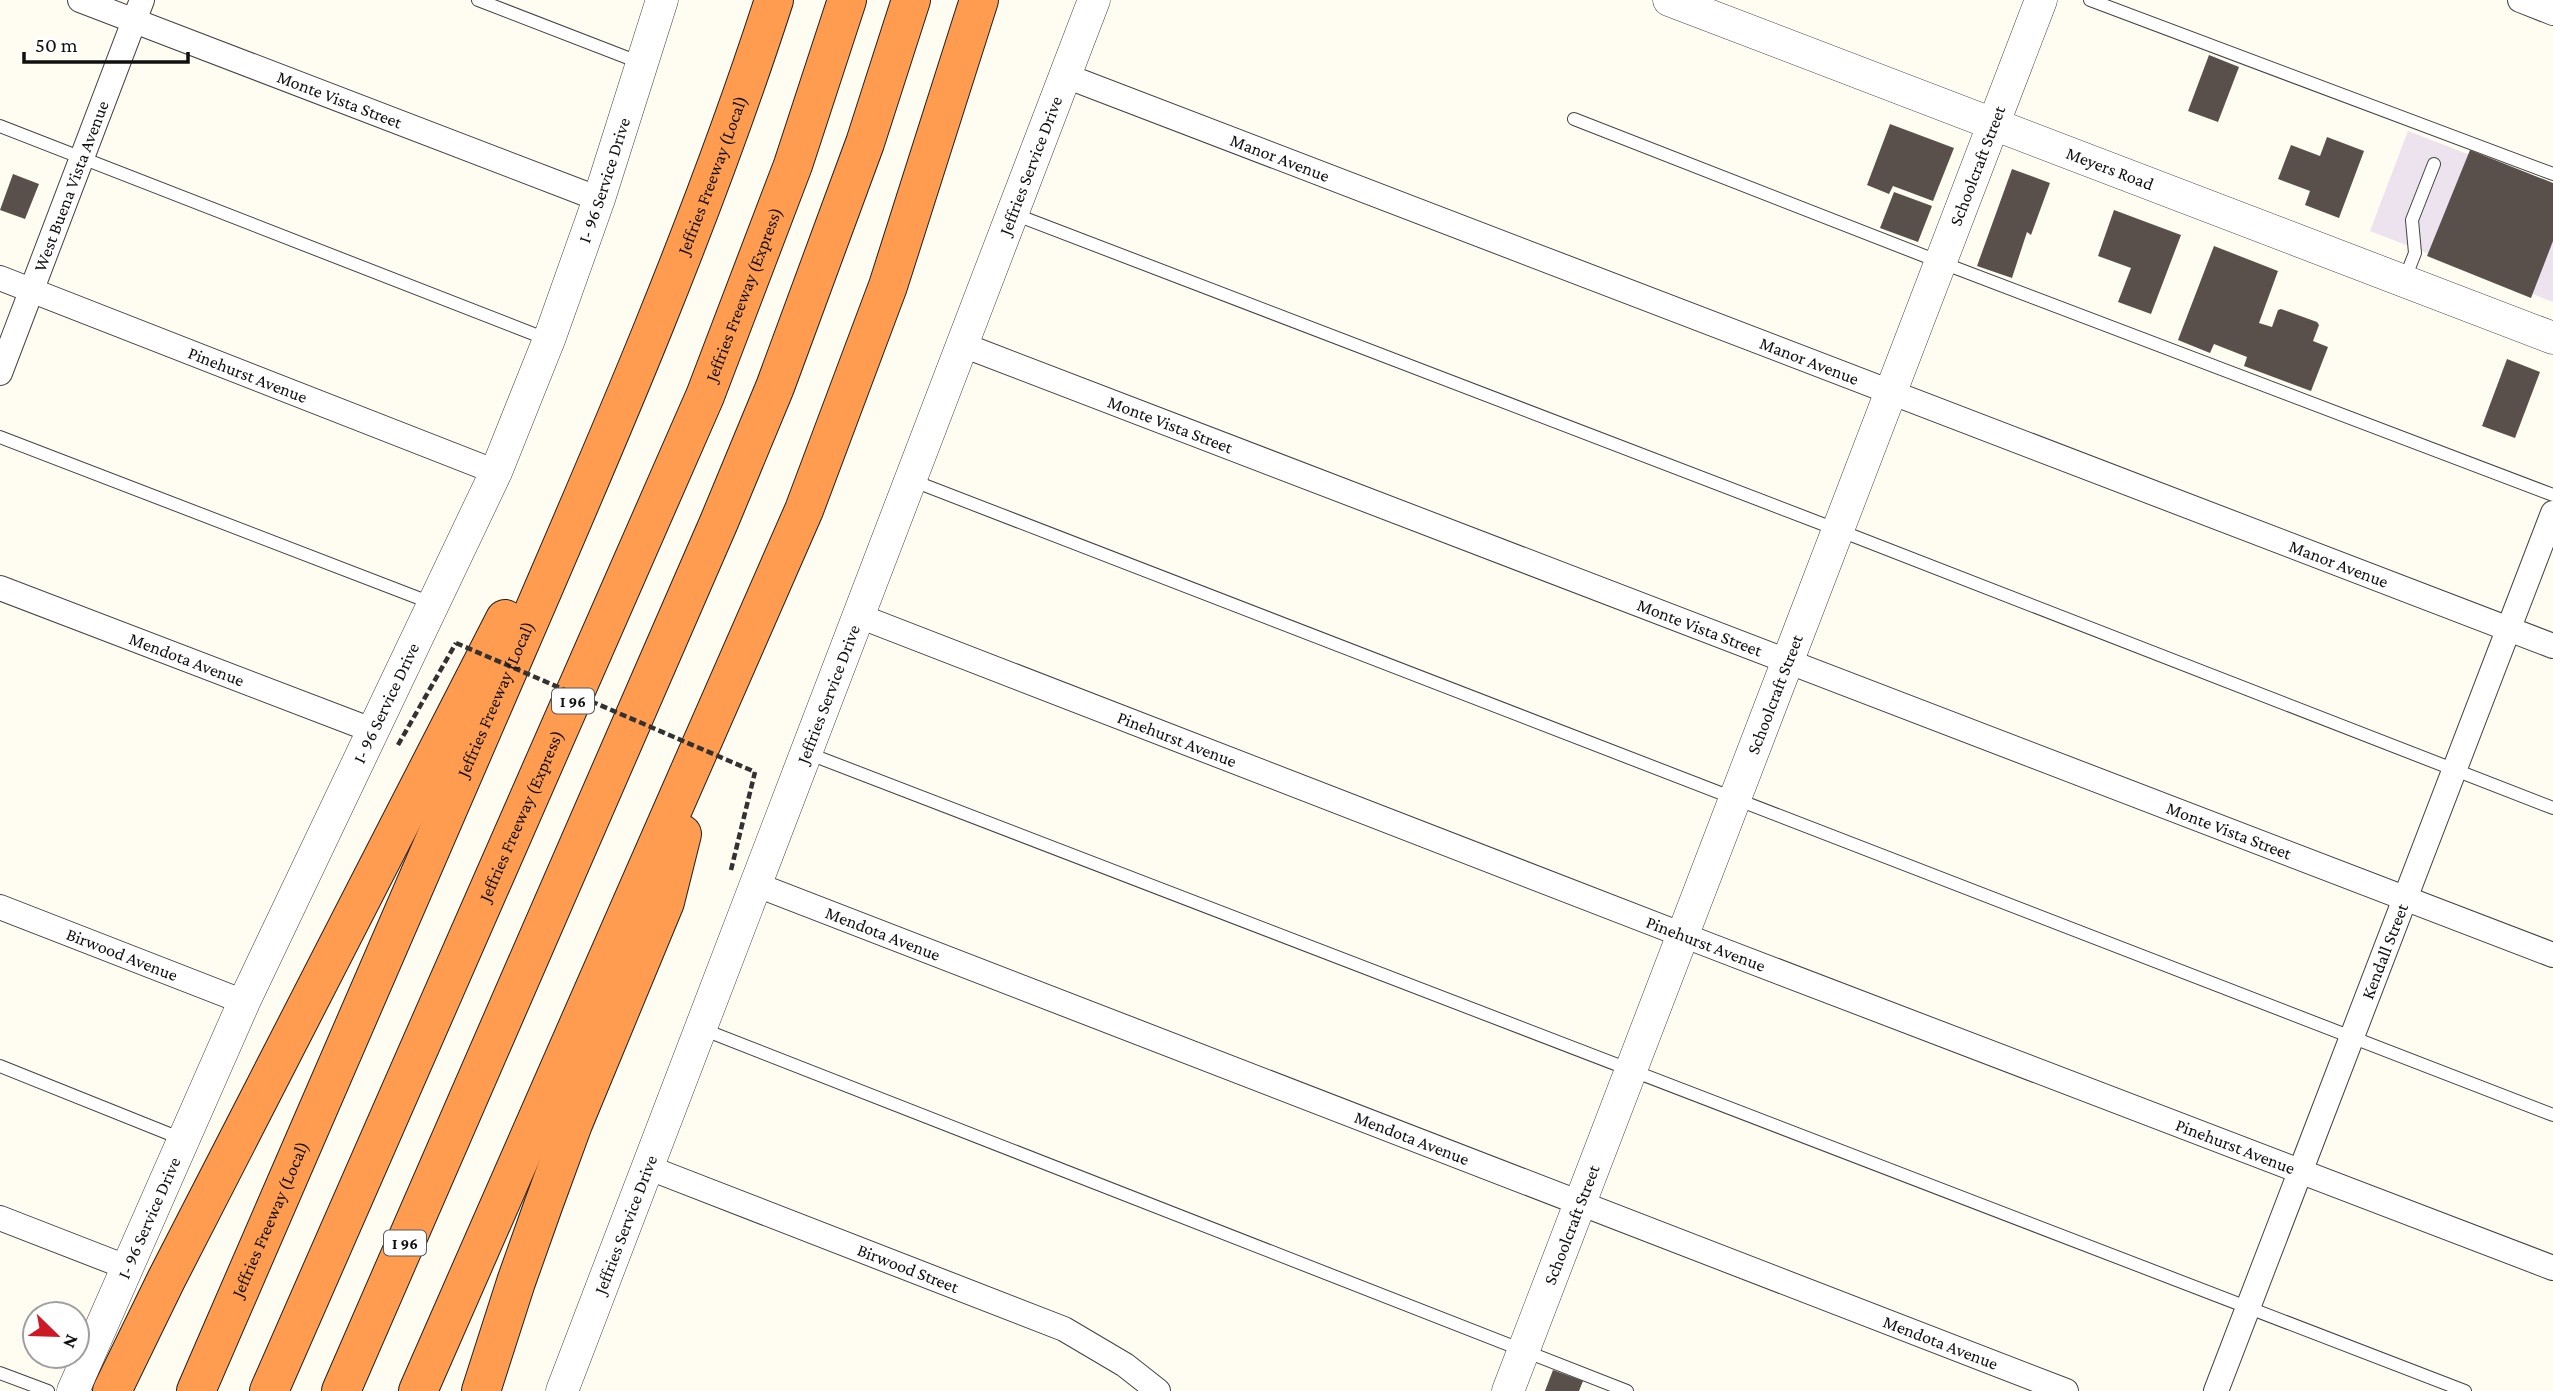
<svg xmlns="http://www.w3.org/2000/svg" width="2553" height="1391" font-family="'Crimson Pro',serif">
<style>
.industrial{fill:#ede3ef}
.building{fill:#5a504b}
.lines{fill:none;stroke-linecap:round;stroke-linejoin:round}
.service-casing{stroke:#434343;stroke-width:14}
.minor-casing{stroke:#434343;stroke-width:26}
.tertiary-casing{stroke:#434343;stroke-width:33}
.motorway-casing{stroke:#212121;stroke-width:40}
.path{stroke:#323232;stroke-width:4.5;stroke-dasharray:7 3.5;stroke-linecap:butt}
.service{stroke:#fff;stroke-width:12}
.minor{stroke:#fff;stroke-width:24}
.tertiary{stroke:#fff;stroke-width:32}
.motorway{stroke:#ff9c50;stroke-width:38}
.path-bridge{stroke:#323232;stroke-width:4.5;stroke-dasharray:7 3.5;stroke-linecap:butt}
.labels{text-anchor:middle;stroke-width:7;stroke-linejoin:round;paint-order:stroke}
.shield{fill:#fff;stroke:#585858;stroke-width:2}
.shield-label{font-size:16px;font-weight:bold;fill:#101010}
.street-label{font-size:18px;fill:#101010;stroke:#fff}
</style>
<rect width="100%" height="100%" fill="#fffcf2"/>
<path class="industrial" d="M2408,131L2553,187V302L2370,231Z"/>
<g class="building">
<path d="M2209,55L2239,67L2218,122L2188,111Z"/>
<path d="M1890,124L1954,148L1933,201L1893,186L1889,194L1867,185Z"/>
<path d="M2327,137L2364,151L2339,218L2305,205L2310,191L2278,179L2291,145L2320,156Z"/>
<path d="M2470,150L2553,183V241L2531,298L2427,256Z"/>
<path d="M2012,169L2050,183L2031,235L2027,232L2012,278L1977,266Z"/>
<path d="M13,174L39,184L25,219L0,210Z"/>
<path d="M1894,192L1932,206L1918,242L1880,228Z"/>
<path d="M2114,210L2181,235L2151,314L2118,302L2131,268L2098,256Z"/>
<path d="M2214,246L2278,271L2259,323L2272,327L2278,310L2281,309L2317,322L2319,325L2313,341L2328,347L2311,391L2244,366L2247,357L2214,344L2210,353L2178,340Z"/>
<path d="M2507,359L2540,372L2515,438L2482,426Z"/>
<path d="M1553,1370L1583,1381L1579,1391H1545Z"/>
</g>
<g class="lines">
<g class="service-casing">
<g id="service">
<path d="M478,0L641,63"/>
<path d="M2090,0L2553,174"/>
<path d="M1574,119L1940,262L2553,495"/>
<path d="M0,126L549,340"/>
<path d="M1014,214L1838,530L2553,808"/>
<path d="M2404,281L2415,253L2412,220L2434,164"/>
<path d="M0,437L434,604"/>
<path d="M911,480L2553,1115"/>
<path d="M807,753L2465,1391"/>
<path d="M702,1029L1627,1391"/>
<path d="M0,1066L182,1139"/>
<path d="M0,1373L48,1391"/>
</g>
</g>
<g class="minor-casing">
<g id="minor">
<path id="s1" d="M80,0L599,199"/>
<path d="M2520,0L2553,13"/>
<path id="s2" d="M1066,76L2553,646"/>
<path id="s3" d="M0,278L496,472"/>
<path id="s4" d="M963,345L2553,955"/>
<path id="s5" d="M0,373L142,0"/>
<path id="s6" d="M0,588L374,731"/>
<path id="s7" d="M859,616L1706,944L2553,1268"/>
<path id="s8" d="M757,885L2066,1391"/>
<path id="s9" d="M0,907L244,1002"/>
<path id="s10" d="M647,1167L1064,1329L1125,1365L1158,1391"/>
<path d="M0,1218L126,1267"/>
<path id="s11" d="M2216,1391L2553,513"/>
</g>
</g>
<g class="tertiary-casing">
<g id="tertiary">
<path id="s12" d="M1669,0L2553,338"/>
<path id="s13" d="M73,1391L244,1002L496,472L550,337L599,199L662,0"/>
<path id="s14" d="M562,1391L1094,0"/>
<path id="s15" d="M1508,1391L2041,0"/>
</g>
</g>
<g class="motorway-casing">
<g id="motorway">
<path d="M112,1391L166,1280L505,619"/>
<path id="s16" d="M196,1391C296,1159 396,927 497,696C596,467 697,238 774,0"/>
<path id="s17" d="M269,1391L705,396L793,165L847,0"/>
<path d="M341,1391L719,522L775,387L865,143L911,0"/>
<path d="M418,1391L804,510L888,286L979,0"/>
<path d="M481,1391L516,1282L543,1206L573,1124L665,902L682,834"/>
</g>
</g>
<g class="path">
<path d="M398,745L456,643"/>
<path d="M731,870L755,772"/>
</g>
<use href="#service" class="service"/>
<use href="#minor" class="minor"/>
<use href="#tertiary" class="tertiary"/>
<use href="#motorway" class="motorway"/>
<path class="path-bridge" d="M456,643L755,772"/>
</g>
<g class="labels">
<g class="shield">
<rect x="552" y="688.5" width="42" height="25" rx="5"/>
<rect x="384" y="1230.5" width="42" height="25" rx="5"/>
</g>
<g class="shield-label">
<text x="573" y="707">I 96</text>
<text x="405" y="1249">I 96</text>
</g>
<g class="street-label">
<text dy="6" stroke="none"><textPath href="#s1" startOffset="278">Monte Vista Street</textPath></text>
<text dy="6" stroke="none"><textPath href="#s2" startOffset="229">Manor Avenue</textPath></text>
<text dy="6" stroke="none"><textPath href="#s14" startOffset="1312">Jeffries Service Drive</textPath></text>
<text dy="6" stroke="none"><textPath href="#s15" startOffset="1312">Schoolcraft Street</textPath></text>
<text dy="6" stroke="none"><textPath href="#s12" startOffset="472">Meyers Road</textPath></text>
<text dy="6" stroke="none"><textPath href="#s16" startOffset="1321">Jeffries Freeway (Local)</textPath></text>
<text dy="6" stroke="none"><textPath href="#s13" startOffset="1323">I- 96 Service Drive</textPath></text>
<text dy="6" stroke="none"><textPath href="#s5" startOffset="200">West Buena Vista Avenue</textPath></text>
<text dy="6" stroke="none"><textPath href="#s17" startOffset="1195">Jeffries Freeway (Express)</textPath></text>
<text dy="6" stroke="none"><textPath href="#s2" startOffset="796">Manor Avenue</textPath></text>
<text dy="6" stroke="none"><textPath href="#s3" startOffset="266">Pinehurst Avenue</textPath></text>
<text dy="6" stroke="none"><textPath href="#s4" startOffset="222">Monte Vista Street</textPath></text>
<text dy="6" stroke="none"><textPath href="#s2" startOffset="1363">Manor Avenue</textPath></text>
<text dy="6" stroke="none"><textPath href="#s4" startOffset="789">Monte Vista Street</textPath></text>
<text dy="6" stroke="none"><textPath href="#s6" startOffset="200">Mendota Avenue</textPath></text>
<text dy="6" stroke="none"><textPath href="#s15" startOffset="746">Schoolcraft Street</textPath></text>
<text dy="6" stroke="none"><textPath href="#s14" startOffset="746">Jeffries Service Drive</textPath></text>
<text dy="6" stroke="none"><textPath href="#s16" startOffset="754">Jeffries Freeway (Local)</textPath></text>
<text dy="6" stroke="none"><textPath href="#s13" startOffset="756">I- 96 Service Drive</textPath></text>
<text dy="6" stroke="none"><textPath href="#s7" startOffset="341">Pinehurst Avenue</textPath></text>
<text dy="6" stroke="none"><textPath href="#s17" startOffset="628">Jeffries Freeway (Express)</textPath></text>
<text dy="6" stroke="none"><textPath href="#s4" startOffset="1356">Monte Vista Street</textPath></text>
<text dy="6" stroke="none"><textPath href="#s8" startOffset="135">Mendota Avenue</textPath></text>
<text dy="6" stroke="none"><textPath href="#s7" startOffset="908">Pinehurst Avenue</textPath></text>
<text dy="6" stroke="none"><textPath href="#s11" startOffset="471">Kendall Street</textPath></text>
<text dy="6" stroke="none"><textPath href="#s9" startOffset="131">Birwood Avenue</textPath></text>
<text dy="6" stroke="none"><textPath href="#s8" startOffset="702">Mendota Avenue</textPath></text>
<text dy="6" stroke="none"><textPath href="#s7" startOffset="1475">Pinehurst Avenue</textPath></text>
<text dy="6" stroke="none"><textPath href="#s13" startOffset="189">I- 96 Service Drive</textPath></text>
<text dy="6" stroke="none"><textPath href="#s16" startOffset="187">Jeffries Freeway (Local)</textPath></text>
<text dy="6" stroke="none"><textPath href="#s14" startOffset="178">Jeffries Service Drive</textPath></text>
<text dy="6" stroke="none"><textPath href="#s15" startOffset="178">Schoolcraft Street</textPath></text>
<text dy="6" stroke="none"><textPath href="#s10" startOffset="280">Birwood Street</textPath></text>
<text dy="6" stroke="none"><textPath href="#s8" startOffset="1269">Mendota Avenue</textPath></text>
</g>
</g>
<g transform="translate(56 1335) rotate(113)"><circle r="33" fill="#ffffff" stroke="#9f9f9f" stroke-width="2"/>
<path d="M0-5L12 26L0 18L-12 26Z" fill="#cf1825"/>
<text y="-10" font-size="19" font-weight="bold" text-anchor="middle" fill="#101010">N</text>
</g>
<path d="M24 52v10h164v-10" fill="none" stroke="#101010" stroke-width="3.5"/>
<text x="35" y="52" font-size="21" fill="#101010" stroke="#ffffff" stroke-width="5" paint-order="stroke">50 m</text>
</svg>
